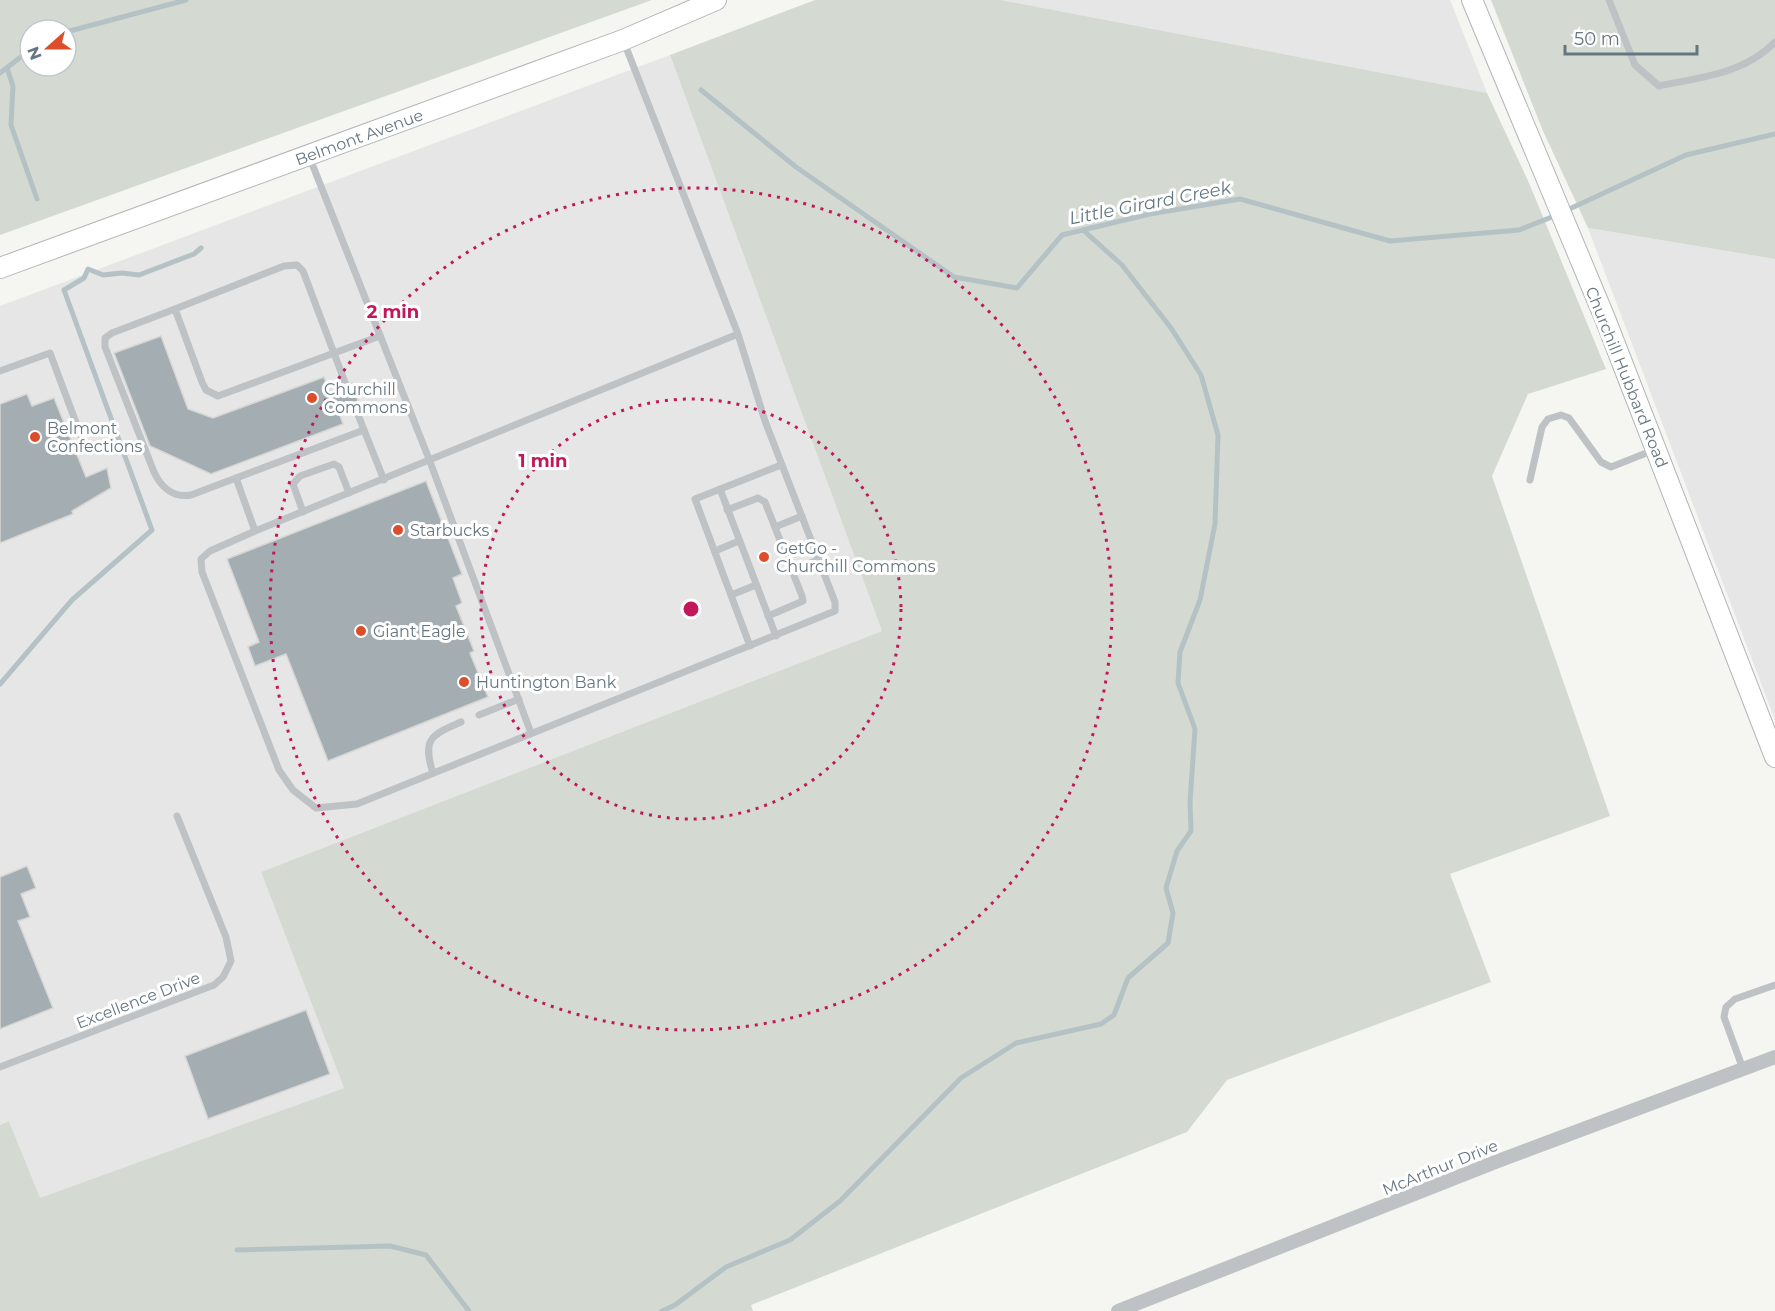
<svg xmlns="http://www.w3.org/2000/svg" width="1775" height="1311" font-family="Montserrat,sans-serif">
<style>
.built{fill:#e5e6e5}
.green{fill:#d4dad1;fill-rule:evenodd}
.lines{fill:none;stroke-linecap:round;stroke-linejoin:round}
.stream{stroke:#b5c2c5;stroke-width:5}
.building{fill:#a4adb2;stroke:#d6d6d4;stroke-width:1.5}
.secondary-casing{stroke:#b0b6ba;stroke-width:22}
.lane{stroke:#bec2c5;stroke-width:7}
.street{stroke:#bec2c5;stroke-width:14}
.secondary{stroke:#fff;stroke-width:20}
.ring{fill:none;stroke:#c2185b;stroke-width:3;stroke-dasharray:3 6}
.poi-dot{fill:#dc4d2a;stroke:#fff;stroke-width:2}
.labels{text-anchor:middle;stroke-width:6;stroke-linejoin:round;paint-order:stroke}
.street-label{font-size:16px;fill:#657681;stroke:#fff}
.poi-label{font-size:16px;fill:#657681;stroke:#fff;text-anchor:start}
.water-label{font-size:18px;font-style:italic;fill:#60777f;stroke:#fff}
.centre{fill:#c2185b;stroke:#fff;stroke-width:3}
.ring-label{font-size:18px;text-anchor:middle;font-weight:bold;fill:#c2185b;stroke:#fff;stroke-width:6;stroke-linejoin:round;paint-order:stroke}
</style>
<rect width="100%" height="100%" fill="#f5f5f1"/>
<g class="built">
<path d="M1001,0H1450L1487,93Z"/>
<path d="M670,55L882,631L261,872L344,1088L40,1199L9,1121L0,1125V306Z"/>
<path d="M1588,228L1775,259V720Z"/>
</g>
<g class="green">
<path d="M0,0H652L0,235ZM30,30H66V66H30Z"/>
<path d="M815,0H1001L1487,93L1529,183L1606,369L1528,394L1492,476L1610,816L1450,874L1491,982L1227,1080L1187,1132L751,1305L753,1311H0V1125L9,1121L40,1198L344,1088L261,872L882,631L670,55Z"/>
<path d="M1491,0H1775V259L1588,228L1543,131Z"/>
</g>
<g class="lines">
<g class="stream">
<path d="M66,32L186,0"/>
<path d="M7,68L13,86L11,125L37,199"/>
<path d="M0,73L30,50"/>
<path d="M701,90L796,167L954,277L1017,288L1062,235L1150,214L1240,199L1390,241L1519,230L1557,215"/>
<path d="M1565,211L1686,155L1775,134"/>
<path d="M0,684L72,600L152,530L64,290L84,278L88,269L103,275L122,273L139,275L194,254L201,248"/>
<path d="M237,1250L390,1246L426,1255L469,1311"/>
<path d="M662,1311L675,1305L726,1267L790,1240L840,1201L961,1078L1016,1043L1101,1024L1114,1015L1128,978L1168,943L1173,913L1166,888L1177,851L1191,831L1190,802L1195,729L1178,683L1180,652L1200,600L1215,524L1218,435L1201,375L1171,328L1122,265L1083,230"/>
</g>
</g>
<g class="building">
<path d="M161,336L188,409L213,418L324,377L329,391L341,387L347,390L352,383L359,404L352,402L350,409L339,413L343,424L211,474L150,446L114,353Z"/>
<path d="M27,394L32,406L54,398L86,477L107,468L111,488L72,511L73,514L0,543V404Z"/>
<path d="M426,481L462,574L453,578L462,603L456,606L474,651L470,653L488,697L328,761L286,654L255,666L248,647L259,642L227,559Z"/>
<path d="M27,866L36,888L21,894L30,917L18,921L53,1008L0,1029V877Z"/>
<path d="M306,1010L330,1074L208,1119L185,1056Z"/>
</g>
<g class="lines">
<g class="secondary-casing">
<g id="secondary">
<path d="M1472,0L1606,321L1775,757"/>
<path d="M0,268L623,40L716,0"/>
</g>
</g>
<g class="lane">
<path d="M1609,0L1635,65L1659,86C1701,77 1744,74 1775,42"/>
<path d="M624,42L738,334L765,421L835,602V611L357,804L316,808L293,790L279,770L202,572L201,559L210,551L255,531L738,334"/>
<path d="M309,156L429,459L531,733"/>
<path d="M175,309L284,266L297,265L303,271L346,385"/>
<path d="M380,336L218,396L206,390L202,382L175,309L112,333L105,338V347L154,472C161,487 173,498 191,495L364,430L384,480"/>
<path d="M0,371L50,353L84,444"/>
<path d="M355,407L364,430"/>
<path d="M236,478L255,531"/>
<path d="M1530,480L1542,427L1548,419L1561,415L1569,418L1601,462L1611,467L1654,450"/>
<path d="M720,489L776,636"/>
<path d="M727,510L758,498L765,502L802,596L803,601L768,616"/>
<path d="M303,512L293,484L300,476L334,464L339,467L349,493"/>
<path d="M775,527L802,516"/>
<path d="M715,551L739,541"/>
<path d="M792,570L818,560"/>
<path d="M731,595L756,585"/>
<path d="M750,646L695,499L781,465"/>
<path d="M479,715L519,699"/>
<path d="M433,773C422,739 431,735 461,722"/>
<path d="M0,1067L214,985L223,977L231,961L226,937L177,816"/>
<path d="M1743,1069L1724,1017L1726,1007L1735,999L1775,985"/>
</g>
<path class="street" d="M1118,1311L1498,1161L1775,1057"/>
<use href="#secondary" class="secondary"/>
</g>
<g class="ring">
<circle cx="691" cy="609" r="210"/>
<circle cx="691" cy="609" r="421"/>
</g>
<g class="poi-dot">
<circle cx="312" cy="398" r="6"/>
<circle cx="35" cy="437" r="6"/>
<circle cx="398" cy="530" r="6"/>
<circle cx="764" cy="557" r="6"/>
<circle cx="361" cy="631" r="6"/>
<circle cx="464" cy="682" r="6"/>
</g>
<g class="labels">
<g class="street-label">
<text transform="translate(359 137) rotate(-20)" y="6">Belmont Avenue</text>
<text transform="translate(1627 377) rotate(68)" y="6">Churchill Hubbard Road</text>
<text transform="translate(138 1000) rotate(-21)" y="6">Excellence Drive</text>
<text transform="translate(1440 1167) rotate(-22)" y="6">McArthur Drive</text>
</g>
<g class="poi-label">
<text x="324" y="395">Churchill<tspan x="324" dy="18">Commons</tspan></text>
<text x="47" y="434">Belmont<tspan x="47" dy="18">Confections</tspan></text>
<text x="410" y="536">Starbucks</text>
<text x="776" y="554">GetGo -<tspan x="776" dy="18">Churchill Commons</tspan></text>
<text x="373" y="637">Giant Eagle</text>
<text x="476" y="688">Huntington Bank</text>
</g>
<g class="water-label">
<text transform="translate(1150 203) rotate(-11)" y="6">Little Girard Creek</text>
</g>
</g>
<circle cx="691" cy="609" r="9" class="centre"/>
<g class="ring-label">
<text x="393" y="318">2 min</text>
<text x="543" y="467">1 min</text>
</g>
<g transform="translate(48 48) rotate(249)"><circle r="28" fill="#ffffff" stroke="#c1c8cd" stroke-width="1.5"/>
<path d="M0-4.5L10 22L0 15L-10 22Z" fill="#dc4d2a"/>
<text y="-9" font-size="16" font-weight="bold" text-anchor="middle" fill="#657681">N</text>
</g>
<path d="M1565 45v9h132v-9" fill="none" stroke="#657681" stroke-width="3"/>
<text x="1574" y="45" font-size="18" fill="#657681" stroke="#ffffff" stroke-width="4.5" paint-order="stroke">50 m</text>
</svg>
